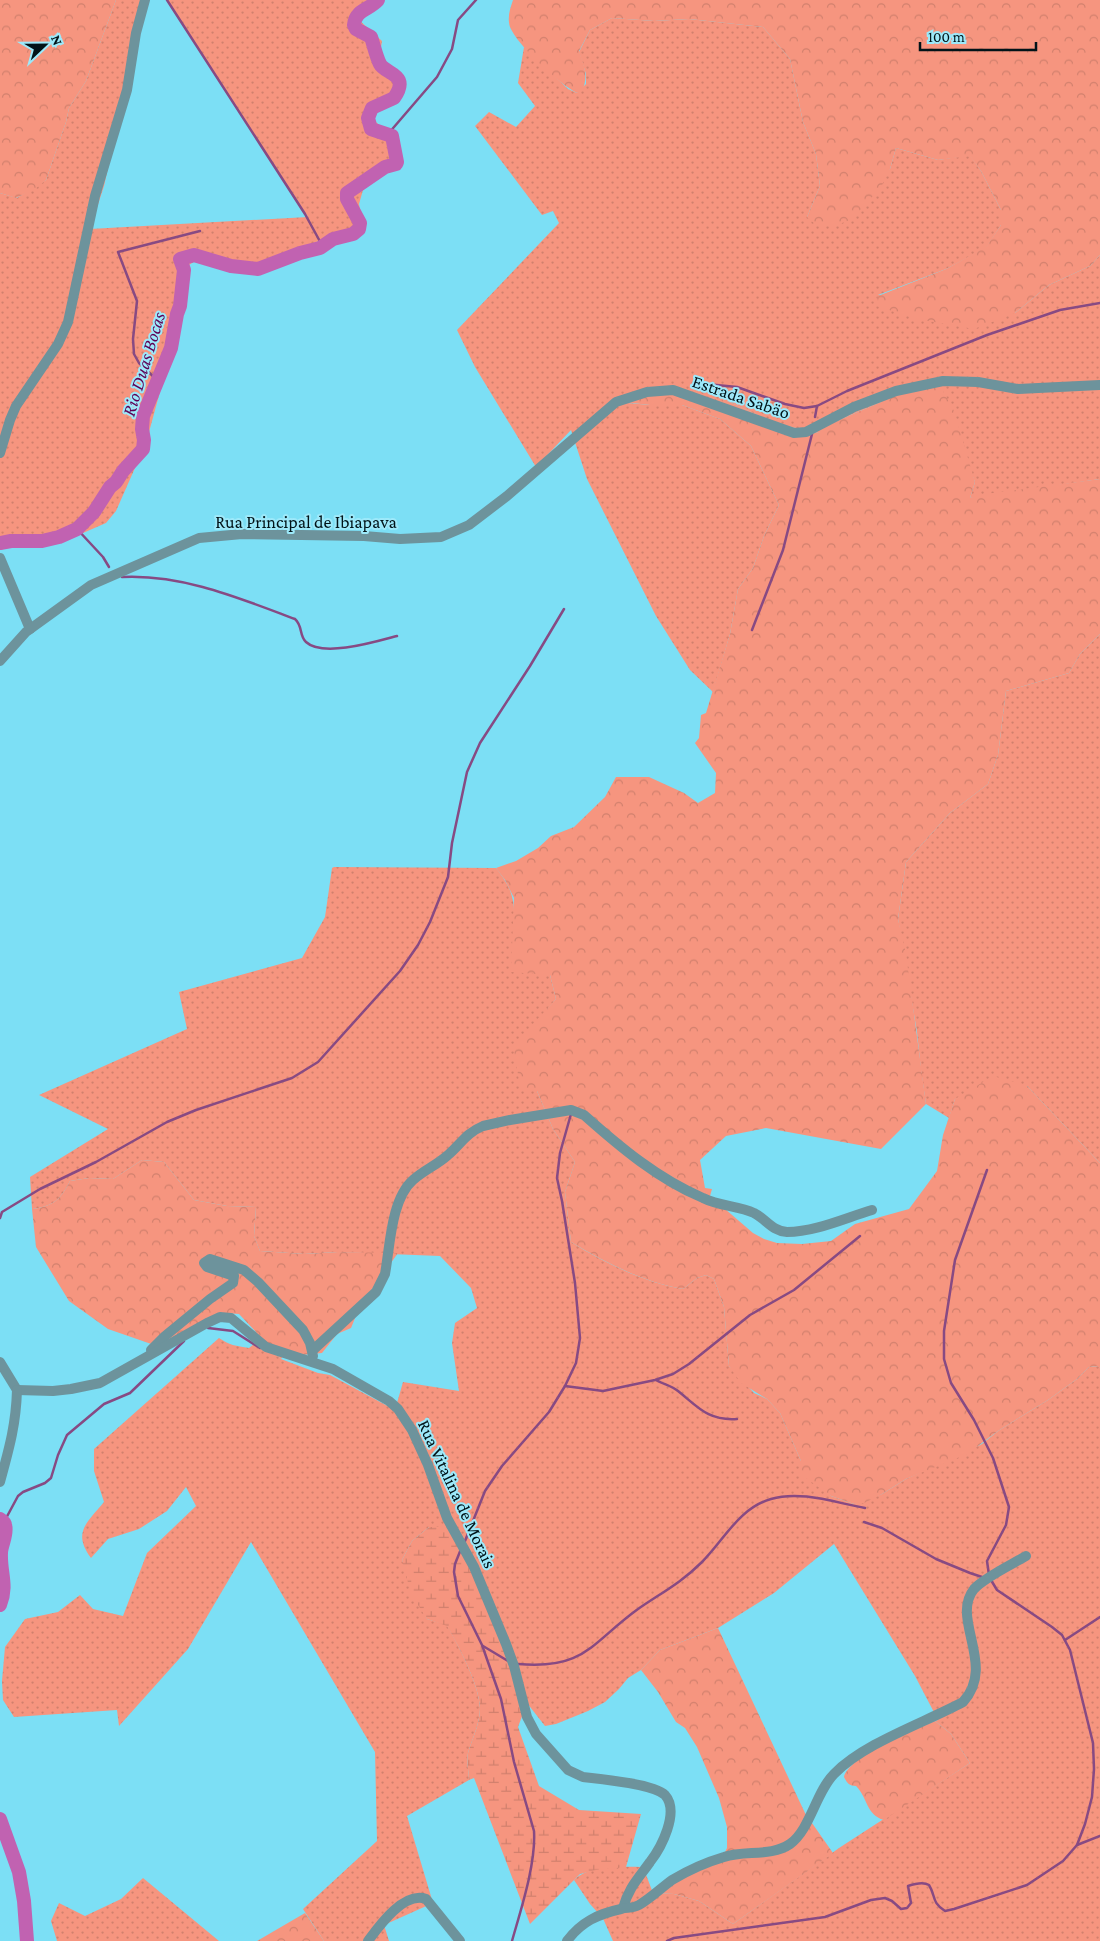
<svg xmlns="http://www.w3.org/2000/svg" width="1100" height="1941" font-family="'Crimson Pro',serif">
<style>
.grass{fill:url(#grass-dots)}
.forest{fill:url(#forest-crowns)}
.wetland{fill:url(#wetland-marsh)}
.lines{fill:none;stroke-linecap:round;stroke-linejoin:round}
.stream{stroke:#874a83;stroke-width:2.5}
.river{stroke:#c162b1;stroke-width:14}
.minor{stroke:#6d939c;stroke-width:10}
.labels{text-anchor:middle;stroke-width:4;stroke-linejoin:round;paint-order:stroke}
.street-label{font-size:18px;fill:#011318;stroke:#9de9fa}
.water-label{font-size:19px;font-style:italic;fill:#5e0054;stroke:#9de9fa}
</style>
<defs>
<pattern id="grass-dots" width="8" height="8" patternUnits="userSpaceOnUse" patternTransform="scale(1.25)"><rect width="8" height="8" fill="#f6957f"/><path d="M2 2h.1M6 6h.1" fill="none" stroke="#d1806d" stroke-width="1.8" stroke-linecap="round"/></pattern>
<pattern id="forest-crowns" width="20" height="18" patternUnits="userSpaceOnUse" patternTransform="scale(1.25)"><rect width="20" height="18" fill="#f6957f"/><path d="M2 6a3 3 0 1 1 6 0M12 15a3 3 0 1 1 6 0" fill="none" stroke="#d1806d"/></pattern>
<pattern id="wetland-marsh" width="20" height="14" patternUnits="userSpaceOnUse" patternTransform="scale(1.25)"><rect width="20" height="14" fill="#f6957f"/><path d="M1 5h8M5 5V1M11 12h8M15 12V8" fill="none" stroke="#d1806d"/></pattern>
</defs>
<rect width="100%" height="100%" fill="#7cdff5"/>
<g class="grass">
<path d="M116,0H146L104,186L90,229L308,217L167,0H382L359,20L382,41L379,60L403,84L396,99L383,106L371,118L396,139L399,162L376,171L365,183L359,204L364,227L359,232L349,229L261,264L229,271L201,257L189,265L181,315L146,443L116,511L106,523L83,533L56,541L38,539L0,550V193L17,198L46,180L66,122L69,108L86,81Z"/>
<path d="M612,18L654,21L689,19L763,27L790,59L803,122L816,154L820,186L807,217L890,169L896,148L938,160L970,155L981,171L1001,210V225L986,248L946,269L878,295L1015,313L1049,285L1090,266L1100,255V479L970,498L975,482L970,469L881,402L839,420L819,433L778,424L727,401L617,402L650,405H682L720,419L751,446L779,505L764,536L753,568L738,589L730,634L713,692L690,670L656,616L587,479L571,430L536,467L475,367L457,330L559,223L553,211L542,215L475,126L489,112L516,127L535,106L518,83L524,47L568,89L577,93L586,84V74L579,52L590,30Z"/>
<path d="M1100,634V1163L1027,1086L955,1099L949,1118L926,1104L921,1070L917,1032L898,919L906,862L950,813L988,784L998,755L1006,691L1069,673L1080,654Z"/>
<path d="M334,867L496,868C517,894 515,908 513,939L550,975L556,999L540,1018L537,1091L553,1129L575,1162L565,1192L571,1242C605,1263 643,1282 683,1289L697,1278L706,1275L714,1279L724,1307L729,1366L754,1393L767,1399L780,1413L801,1461L831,1496L854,1504L882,1494L906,1479L982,1444L998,1431L1048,1400L1077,1379L1089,1367L1099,1366L1100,1368V1941H613L601,1914H599L590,1904L574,1880C590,1864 624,1867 645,1867V1872L653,1893L674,1894L699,1901L733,1924L839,1848L970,1763L951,1734L935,1721L938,1720L915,1676L834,1544L774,1593L718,1628L660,1650L641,1670L628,1678L619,1689L605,1702L588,1711L556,1724L545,1726L527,1703L429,1527L412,1541L402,1560L427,1619L447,1625C459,1647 479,1684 480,1708C480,1724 472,1739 468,1753C466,1761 469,1772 469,1780L407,1816L433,1903L384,1925L389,1941H324L303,1909L377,1841L375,1752L251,1542L188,1649L119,1726L117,1710L14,1717L3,1700L2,1681L5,1647L25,1619L58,1612L80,1595L93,1609L123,1616L147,1553L196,1506L186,1487L167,1511L139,1529L108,1539L91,1558C72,1532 87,1523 104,1502L94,1471V1449L219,1338C229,1345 236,1346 249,1348L258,1341L281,1359L318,1373L330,1375L395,1410L403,1382L459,1391L452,1343L455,1323L477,1308L471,1288L440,1256L338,1252L304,1254L260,1251L254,1236L256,1207L227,1206L194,1200L164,1162L142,1160L113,1179L89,1178L70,1181C60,1200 54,1206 32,1209L30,1177L108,1129L39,1095L187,1029L179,992L302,958L325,917L332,868Z"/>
<path d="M143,1878L219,1941H57L51,1921L59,1903L85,1916L121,1899Z"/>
</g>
<g class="forest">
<path d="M0,0H116L86,81L69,108L66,122L46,180L35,189L16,198L0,193Z"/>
<path d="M513,0H1100V255L1090,266L1049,285L1015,313L974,329L917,319L877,306L878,296L946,269L986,247L1001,225V210L981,171L970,156L938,160L896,148L890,169L881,187L852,219L837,225L815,224L807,217L820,186L816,154L803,122L790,59L763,27L689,19L654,21L612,18L590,30L579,51C584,66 589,76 582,91L577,93C559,84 518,46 510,27C507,17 510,9 513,0Z"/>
<path d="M938,382L954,411L975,482L970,498L978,495L1100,479V634L1080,654L1069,673L1006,691L998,755L988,784L950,813L906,862L898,919L906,954L926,1104L881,1149L766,1128L726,1136L700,1160L705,1188L712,1189L710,1196L753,1233L764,1239L777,1243L802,1244L831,1241L855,1224L909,1209L937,1171L943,1135L955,1099L993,1076L1027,1086L1100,1163V1368L1098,1366L1089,1367L1077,1379L1048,1400L998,1431L967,1454L906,1479L882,1494L864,1503L854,1504L831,1496L799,1473L801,1461L780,1413L767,1399L741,1383L729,1366L724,1307L714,1279L706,1275L697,1278L683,1289C643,1282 606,1263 571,1242L565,1192L575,1162L553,1129L537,1091H521L513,1046L556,999L550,975L511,972L514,898L505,880L496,868L516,861L538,848L551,836L574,827L605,797L616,777H649L684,793L698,803L715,793L716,773L695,743L699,738L701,715L706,713L730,634L738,589L753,568L764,536L779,505L751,446L720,419L682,405H650L614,401L671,391L727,401L778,424L819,433L823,427L881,402L898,392Z"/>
<path d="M142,1160L164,1162L194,1200L227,1206L256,1207L254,1236L260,1251L304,1254L338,1252L398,1253L360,1306L351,1328L337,1334L322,1353L302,1355L285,1353L281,1359L258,1341L256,1332L239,1314L223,1313L157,1346L108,1329L69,1301L36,1247L32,1209C54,1206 60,1200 70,1181L89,1178L113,1179Z"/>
<path d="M718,1628L805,1813L833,1853L733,1924L699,1901L674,1894L653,1893L721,1860L727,1848V1827L719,1798L697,1747L685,1728L676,1722L658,1692L641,1670L660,1650Z"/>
<path d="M935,1721L951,1734L970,1763L884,1820C866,1815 868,1798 856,1786C849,1786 847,1783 844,1777C849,1756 915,1729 935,1721Z"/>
<path d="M305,1913L324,1941H257Z"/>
</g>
<path class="wetland" d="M429,1527H443L464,1543L527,1703L518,1727L539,1786L579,1810L641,1814L626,1867L596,1870L580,1874L530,1924L474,1778L469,1780C469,1772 466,1761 468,1753C472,1739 480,1724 480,1708C479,1684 459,1647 447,1626L427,1619L411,1594L402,1560L412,1541Z"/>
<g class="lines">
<g class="stream">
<path d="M167,0L305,214L323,247"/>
<path d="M388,134L437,77L452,49L458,20L476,0"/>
<path d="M157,380L139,363L134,354L133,339L137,301L118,252L200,231"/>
<path d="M696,383L737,387L785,404L804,408L817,406L847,391L987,335L1060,310L1100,303"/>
<path d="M815,417L817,406"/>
<path d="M77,529L103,557L109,567"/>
<path d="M122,577C182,574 239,598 295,619C303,626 299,636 306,642C323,658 378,641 397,636"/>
<path d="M752,630L783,550L812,434"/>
<path d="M987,1170L955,1260L944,1331V1359L951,1383L974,1420L993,1458L1009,1507L1006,1525L987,1561L989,1575"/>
<path d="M0,1218L2,1212L40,1189L96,1162L167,1122L196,1110L292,1078L318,1062L400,971L418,945L430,922L448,877L452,843L467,772L480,743L530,666L564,609"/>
<path d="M208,1328L233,1331L260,1348"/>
<path d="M656,1380C663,1384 672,1386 678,1391C698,1407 708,1421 737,1419"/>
<path d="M565,1386L603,1391L655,1380L673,1374L689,1364L750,1315L794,1290L860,1236"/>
<path d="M4,1522L18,1496L23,1492L45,1483L51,1478L58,1455L67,1435L104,1404L130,1393L184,1341"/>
<path d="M864,1522L882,1528L936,1559L970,1573L982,1577"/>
<path d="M465,1541L485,1491L502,1466L549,1412L565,1386L576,1363L580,1338L575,1283L562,1201L557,1178L560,1153L571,1114"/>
<path d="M461,1549L455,1564L454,1572L458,1596L482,1645L501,1699L514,1762L534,1831C536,1864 521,1909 512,1941"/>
<path d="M0,1588L4,1590"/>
<path d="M1065,1640L1100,1617"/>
<path d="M483,1646L508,1661"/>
<path d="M518,1664C585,1670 591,1643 638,1609C661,1593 681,1583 702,1562C724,1540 739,1508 771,1499C801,1490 836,1503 865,1508"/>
<path d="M1077,1845L1100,1836"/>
<path d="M667,1941L674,1938L825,1917L871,1900L885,1898L892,1901L901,1909L907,1908L911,1903L908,1886C914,1884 924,1882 929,1885C936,1896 931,1902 945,1911L954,1909L1027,1885L1063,1861L1077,1845L1085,1824L1092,1797L1094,1769L1093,1743L1070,1650L1062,1635L1052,1627L997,1590L991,1580"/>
</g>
<g class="river">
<path d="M0,543L11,541H42L59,537L77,529L94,512L110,487L116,482L123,471L143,449L144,440L142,429L143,416L171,348L177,314L180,306L184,270L180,259L194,255L231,266L258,269L300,253L320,248L333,239L353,234L359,229L360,223L347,199V193L385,167L396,164L397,162L392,136L371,129L368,118L372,108L394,98C411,74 385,74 380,64C376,56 374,46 371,37L356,29L354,25C355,10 369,10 378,0"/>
<path d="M0,1519C3,1521 5,1522 5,1525C8,1534 1,1545 1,1553C0,1573 8,1585 0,1605"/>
<path d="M0,1819L19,1872L24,1901L27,1941"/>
</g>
<g class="minor">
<path d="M0,453L10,420L16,406L58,344L68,322L95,196L127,90L136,33L145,0"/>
<path d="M0,558L30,629"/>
<path d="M0,661L26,632L91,585L199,538L242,534L364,536L400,539L441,537L469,525L507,496L616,402L647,392L673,390L794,433L806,432L854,407L896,391L943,381L978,382L1018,389L1100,385"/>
<path d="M151,1350L165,1336L210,1299L233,1283L234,1276L207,1267L204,1263L210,1259L244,1270L258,1282L303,1330L310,1343L313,1356"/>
<path d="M313,1350L376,1292L385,1274C390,1247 391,1199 413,1180C424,1170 437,1165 448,1155C461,1144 466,1133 483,1126L510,1120L571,1110L584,1115C620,1147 658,1179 703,1198C719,1206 738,1206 754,1213C766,1219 772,1231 787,1232C815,1232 845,1218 872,1210"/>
<path d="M0,1362L17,1390"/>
<path d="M17,1390L53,1391L71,1389L100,1383L207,1323L220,1317L231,1318L266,1347L333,1369L389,1401L398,1409L412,1430L428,1465L447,1518L474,1567L506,1644L514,1666L527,1717L536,1734L568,1770L583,1777C601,1779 654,1784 665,1795C680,1812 661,1848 650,1862C638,1879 629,1887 623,1908"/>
<path d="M0,1482C9,1449 16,1425 17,1390"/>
<path d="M368,1941C379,1926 404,1891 426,1899L460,1941"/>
<path d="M567,1941C581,1922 598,1914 621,1909C627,1907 632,1909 639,1905C651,1898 661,1888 672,1880C687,1871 707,1862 724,1857C745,1850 771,1857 790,1844C810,1830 816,1792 834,1774C864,1743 924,1723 963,1702C997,1665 950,1619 974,1589C985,1577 1011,1565 1026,1556"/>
</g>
</g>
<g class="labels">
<g class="street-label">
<text transform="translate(741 397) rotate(19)" y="6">Estrada Sabäo</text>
<text x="306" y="528">Rua Principal de Ibiapava</text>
<text transform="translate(457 1494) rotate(65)" y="6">Rua Vitalina de Morais</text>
</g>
<g class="water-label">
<text transform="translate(143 364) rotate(-73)" y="7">Rio Duas Bocas</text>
</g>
</g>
<g transform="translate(45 45) rotate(68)" stroke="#9de9fa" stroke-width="4" paint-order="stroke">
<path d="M0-4L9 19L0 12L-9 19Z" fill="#011318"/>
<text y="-8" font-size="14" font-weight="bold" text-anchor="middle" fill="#011318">N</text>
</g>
<path d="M920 42v8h116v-8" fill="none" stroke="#011318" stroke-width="2.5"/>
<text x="928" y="42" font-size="15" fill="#011318" stroke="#9de9fa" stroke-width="4" paint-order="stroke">100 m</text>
</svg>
